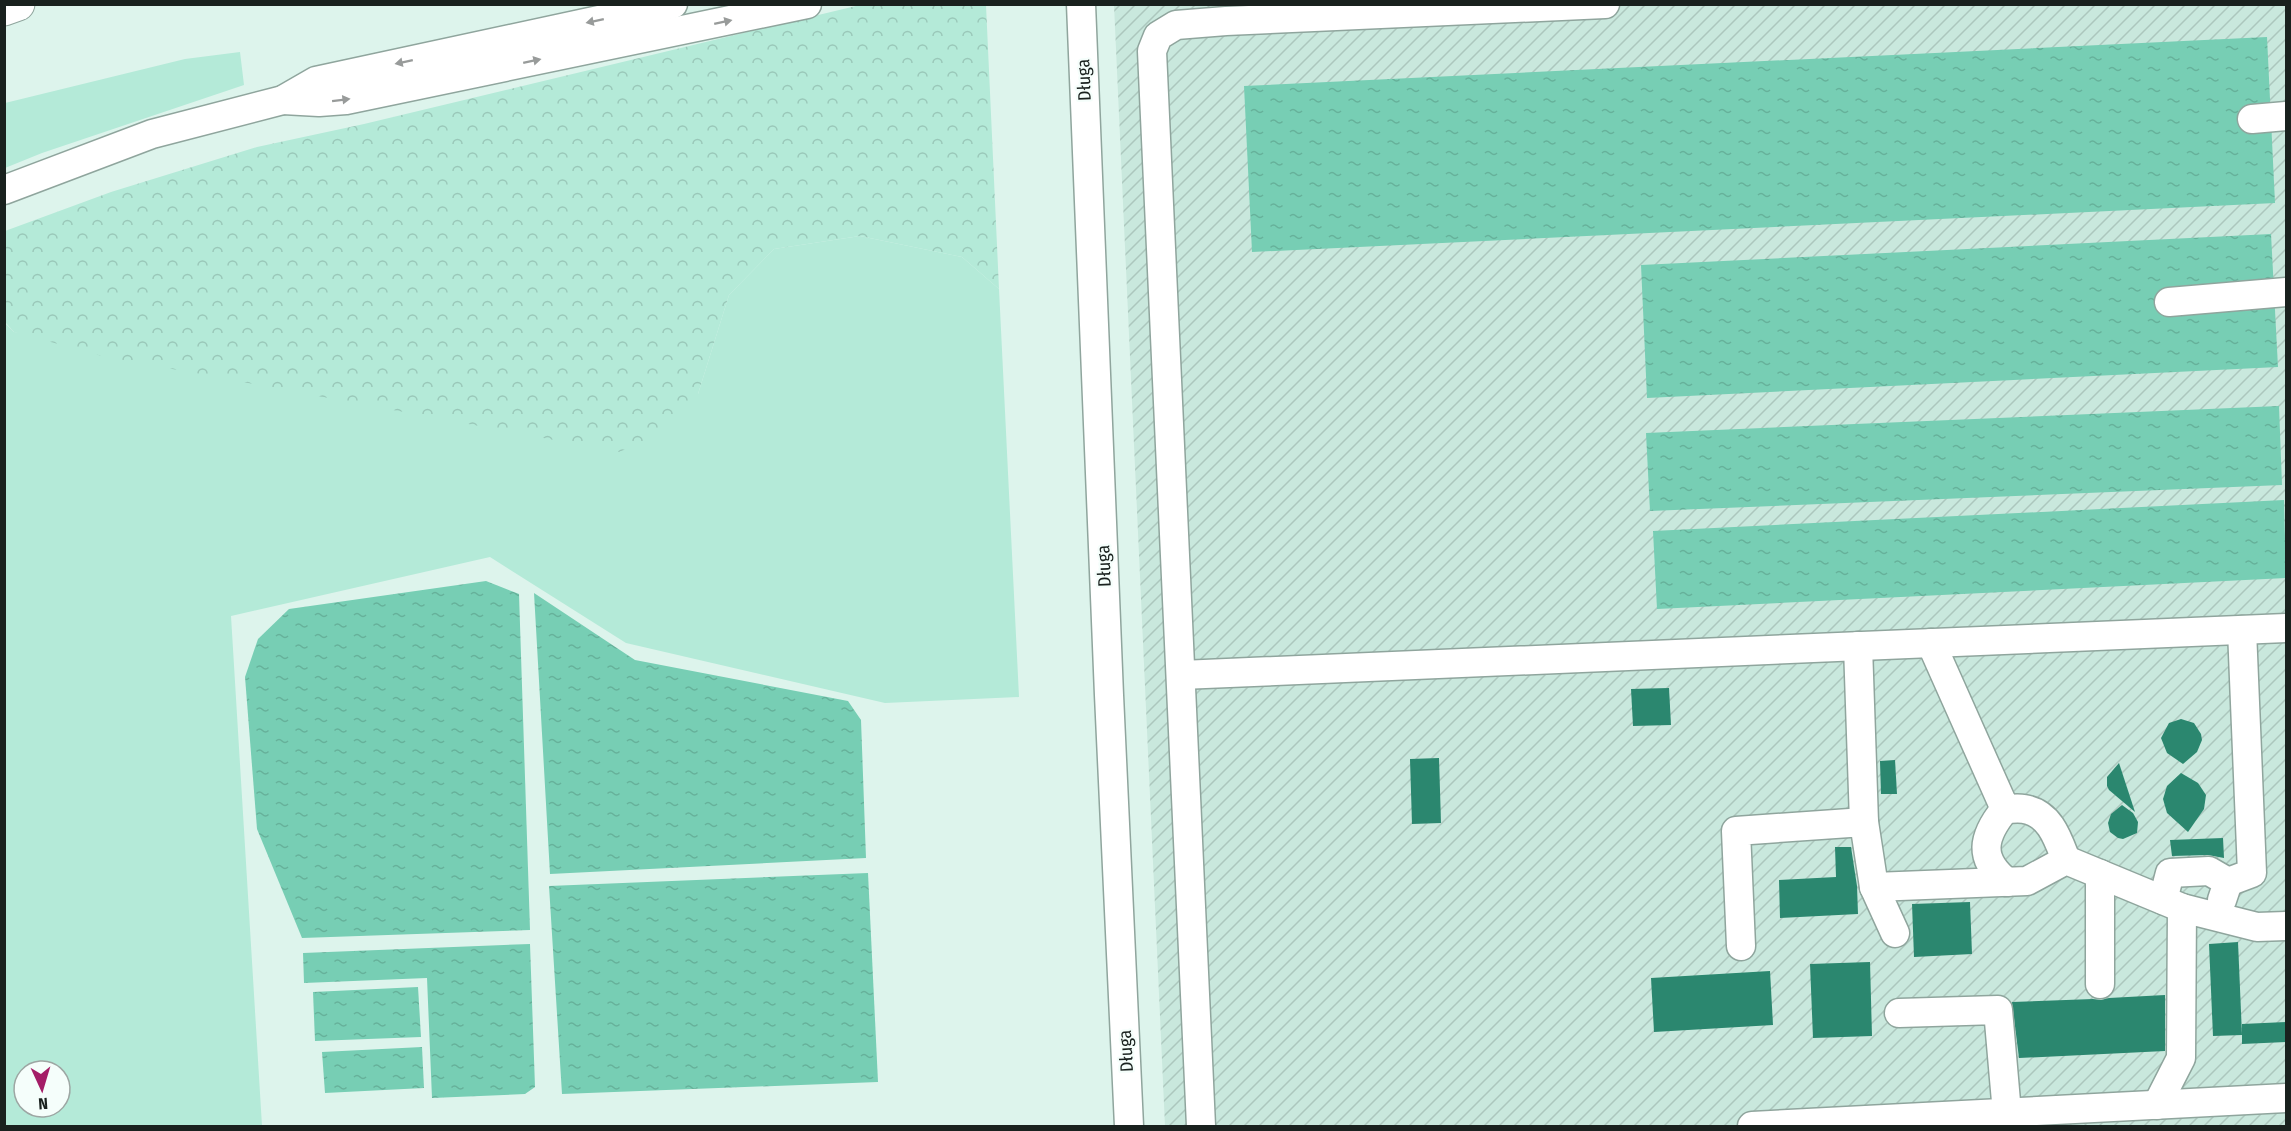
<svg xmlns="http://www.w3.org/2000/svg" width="2291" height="1131" font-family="'Fira Sans Condensed',sans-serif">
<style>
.industrial{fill:url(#industrial-furrows)}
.green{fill:#b4ead8;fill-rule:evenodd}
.forest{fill:url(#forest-crowns)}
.water{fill:url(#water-ripples)}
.building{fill:#2b876f}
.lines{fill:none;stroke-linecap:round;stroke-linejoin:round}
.minor-casing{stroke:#8fa59d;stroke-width:31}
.major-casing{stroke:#8fa59d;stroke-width:35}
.minor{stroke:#fff;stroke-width:28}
.major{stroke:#fff;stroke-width:33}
.oneway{fill:#989b9a}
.labels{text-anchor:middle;stroke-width:4.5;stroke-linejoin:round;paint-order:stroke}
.street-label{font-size:18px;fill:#19211e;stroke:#f5fefb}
</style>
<defs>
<pattern id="industrial-furrows" width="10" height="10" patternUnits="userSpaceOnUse" patternTransform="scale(1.5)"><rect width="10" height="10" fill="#c9e8dd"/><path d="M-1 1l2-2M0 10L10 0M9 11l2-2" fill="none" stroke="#acc7bd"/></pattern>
<pattern id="forest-crowns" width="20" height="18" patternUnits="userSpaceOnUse" patternTransform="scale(1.5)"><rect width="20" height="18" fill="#b4ead8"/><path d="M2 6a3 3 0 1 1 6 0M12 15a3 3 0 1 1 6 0" fill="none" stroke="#9ac8b9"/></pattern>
<pattern id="water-ripples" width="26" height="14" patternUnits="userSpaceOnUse" patternTransform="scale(1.5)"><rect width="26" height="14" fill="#77ceb4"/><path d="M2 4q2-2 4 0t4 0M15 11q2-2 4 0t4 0" fill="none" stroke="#66b19a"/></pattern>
</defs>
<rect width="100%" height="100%" fill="#ddf4ec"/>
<path class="industrial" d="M1114,5H2286V1126H1165Z"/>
<g class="green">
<path d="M240,52L244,85L42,153L5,168V103L185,59Z"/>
<path d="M860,236L962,257L999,289L1019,697L885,703L626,643L490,557L231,616L262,1126H5L4,322L14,332L698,394L729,295L774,249ZM24,1071H60V1107H24Z"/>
</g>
<path class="forest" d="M860,5H986L999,289L962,257L860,236L774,249L729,295L698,394L667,432L619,452L102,356L14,332L5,322V231L111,192L257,147L364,124Z"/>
<g class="water">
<path d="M2267,37L2275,203L1252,252L1244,86Z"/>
<path d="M2271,234L2278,367L1647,398L1641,265Z"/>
<path d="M2279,406L2282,485L1650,511L1646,433Z"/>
<path d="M2284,500L2286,578L1657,609L1653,531Z"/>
<path d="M486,581L519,594L530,930L302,938L257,829L245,677L258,639L289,609Z"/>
<path d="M534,593L635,660L848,701L861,720L866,858L550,874Z"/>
<path d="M868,873L878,1082L562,1094L549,886Z"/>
<path d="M530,944L535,1087L525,1094L432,1098L427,978L304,983L303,953Z"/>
<path d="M418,987L421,1037L315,1041L313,992Z"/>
<path d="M422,1047L424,1088L325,1093L322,1052Z"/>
</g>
<g class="building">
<path d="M1669,688L1671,725L1633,726L1631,689Z"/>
<path d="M2181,719L2194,723L2201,734L2202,740L2197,752L2183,764L2167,753L2161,738L2169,723Z"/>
<path d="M1439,758L1441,823L1412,824L1410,759Z"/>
<path d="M1895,760L1897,794H1881L1880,761Z"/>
<path d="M2119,763L2135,812L2109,790L2107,786V777Z"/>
<path d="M2181,773L2198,783L2206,795L2204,809L2188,832L2167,813L2163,799L2167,786Z"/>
<path d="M2122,805L2133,813L2138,822L2137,833L2123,839L2118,838L2110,832L2108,823L2111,814Z"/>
<path d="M2223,838L2224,858L2208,855L2172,856L2170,840Z"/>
<path d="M1835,847H1851L1857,886L1858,914L1780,918L1779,880L1836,877Z"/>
<path d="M1970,902L1972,954L1914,957L1912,904Z"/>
<path d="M2238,942L2242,1035L2213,1036L2209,944Z"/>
<path d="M1870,962L1872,1036L1813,1038L1810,964Z"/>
<path d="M1770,971L1773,1025L1654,1032L1651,978Z"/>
<path d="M2165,995V1051L2019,1058L2012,1002L2093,999L2101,1000L2109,998Z"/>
<path d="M2286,1022V1042L2242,1044V1024Z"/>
</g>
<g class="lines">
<g class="minor-casing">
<g id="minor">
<path d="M1081,4L1109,695L1129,1126"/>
<path d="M283,100L319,102L346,100L807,4"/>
<path d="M2252,119L2286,116"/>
<path d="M4,190L152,134L283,100L316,81L673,4"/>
<path d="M2169,302L2286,292"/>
<path d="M1931,643L2005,809C2011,809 2018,808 2024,809C2050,813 2058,839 2066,860"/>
<path d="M1858,646L1864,822"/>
<path d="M1181,675L2286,628"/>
<path d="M2005,809C1982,837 1978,859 2007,882"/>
<path d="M2100,874V984"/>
<path d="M2228,882L2252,873L2242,630"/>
<path d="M2163,900L2170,873L2209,871L2228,882L2222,900"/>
<path d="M1895,933L1874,887L2027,881L2066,860L2182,908"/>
<path d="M1741,946L1736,831L1864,822L1874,887"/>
<path d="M1899,1013L1998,1010L2007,1113"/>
<path d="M2157,1105L2181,1058L2182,908L2257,927L2286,926"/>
<path d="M1201,1126L1152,51L1158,36L1176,25L1226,21L1605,4"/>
<path d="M1752,1126L2286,1098"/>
</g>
</g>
<g class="major-casing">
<path id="major" d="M4,9L18,4"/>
</g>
<use href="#minor" class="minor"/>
<use href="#major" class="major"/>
</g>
<defs><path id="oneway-solid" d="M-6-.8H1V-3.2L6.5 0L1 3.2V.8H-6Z" transform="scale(1.5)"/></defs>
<g class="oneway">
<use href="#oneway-solid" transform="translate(595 21) rotate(168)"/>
<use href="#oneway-solid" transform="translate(723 22) rotate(-12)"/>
<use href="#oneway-solid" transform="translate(532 61) rotate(-12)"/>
<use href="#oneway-solid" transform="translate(404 62) rotate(168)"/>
<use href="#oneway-solid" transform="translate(341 100) rotate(-7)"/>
</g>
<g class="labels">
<g class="street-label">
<text transform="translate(1084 80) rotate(-92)" y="6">Długa</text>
<text transform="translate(1104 566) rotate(-92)" y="6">Długa</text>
<text transform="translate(1126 1051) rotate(-93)" y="6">Długa</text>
</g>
</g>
<rect width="2291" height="1131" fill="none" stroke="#19211e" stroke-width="12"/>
<g transform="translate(42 1089) rotate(176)"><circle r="28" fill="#f5fefb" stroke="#9da6a3" stroke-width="1.5"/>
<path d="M0-4.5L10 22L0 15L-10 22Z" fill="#a41d67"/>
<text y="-9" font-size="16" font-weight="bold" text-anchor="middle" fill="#19211e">N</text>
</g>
</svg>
